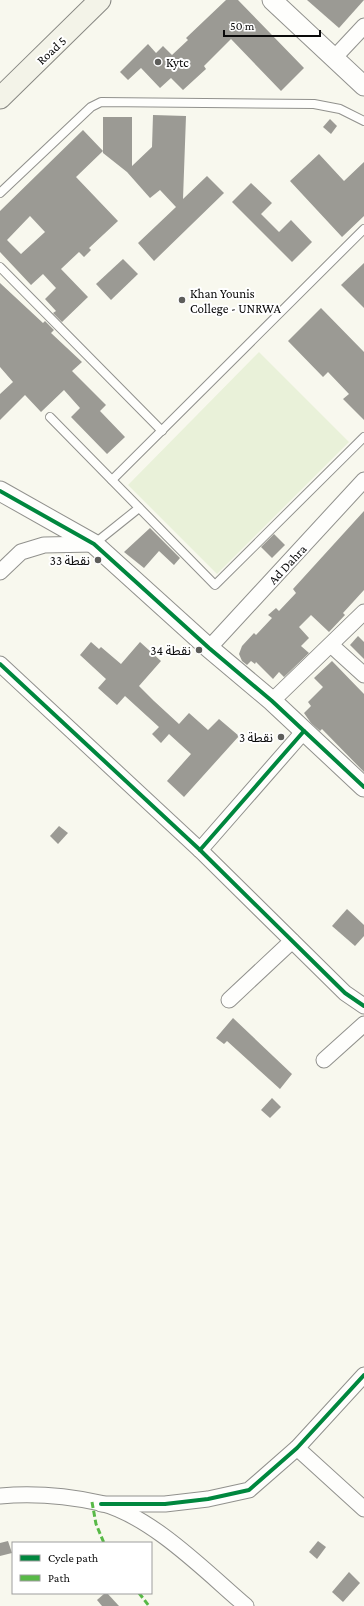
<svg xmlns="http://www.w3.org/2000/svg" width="364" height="1606" font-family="'Crimson Pro','Noto Sans Arabic',serif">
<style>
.pitch{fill:#e9f1d9}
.building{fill:#9b9a94;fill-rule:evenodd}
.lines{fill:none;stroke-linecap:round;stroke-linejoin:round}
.service-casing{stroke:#91918d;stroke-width:10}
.minor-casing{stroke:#91918d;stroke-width:17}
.tertiary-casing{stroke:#91918d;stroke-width:21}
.secondary-casing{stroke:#888883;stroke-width:23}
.service{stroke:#fefefc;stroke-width:8}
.minor{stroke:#fefefc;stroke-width:15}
.tertiary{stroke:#fefefc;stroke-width:19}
.secondary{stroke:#f3f3e8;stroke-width:21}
.quiet{stroke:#58b947;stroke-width:3;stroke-dasharray:6 3;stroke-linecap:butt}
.cycleway-casing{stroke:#fff;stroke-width:6}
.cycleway{stroke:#00873e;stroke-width:4}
.poi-dot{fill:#5d5d5a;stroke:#fff;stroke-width:1.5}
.labels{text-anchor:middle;stroke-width:4;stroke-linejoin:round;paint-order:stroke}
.street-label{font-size:13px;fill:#0a0a0a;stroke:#fff}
.poi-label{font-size:13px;fill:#0a0a0a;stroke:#fff;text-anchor:end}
</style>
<rect width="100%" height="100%" fill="#f8f8ee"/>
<path class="pitch" d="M259,352L349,442L217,574L128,485Z"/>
<g class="building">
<path d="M226,0H238L304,68L281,91L231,39L204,66L206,69L183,90L171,78L160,88L141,68L128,80L120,72L148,44L156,53L163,46L172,55L188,40L186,38Z"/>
<path d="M307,0H364L339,28Z"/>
<path d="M153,115L186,116L183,199L207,176L224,193L154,261L138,243L176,207L160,190L150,198L127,172L103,153V117H132V166L152,147Z"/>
<path d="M330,119L337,126L331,134L323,127Z"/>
<path d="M83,130L103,151L76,177L118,221L89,248L91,250L84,257L79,252L61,269L88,297L62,322L53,313L56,311L45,299L56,288L43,274L31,285L0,252V211ZM30,216L45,232L21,254L7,240Z"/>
<path d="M319,154L344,181L364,162V216L342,237L290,181Z"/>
<path d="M251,183L272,203L261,214L279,232L291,220L312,242L292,262L232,202Z"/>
<path d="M123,259L138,274L111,300L96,284Z"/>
<path d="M364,263V308L341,285Z"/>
<path d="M0,283L43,323L45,321L54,330L51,333L82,362L72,371L106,405L100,411L125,437L107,454L71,417L80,408L64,390L41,412L25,395L0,420V394L13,382L0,367Z"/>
<path d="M321,308L364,352V420L343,399L349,394L328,372L323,377L288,341Z"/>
<path d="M364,511V590L343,613L345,615L329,632L311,615L299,627L309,638L301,646L309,653L284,677L279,672L273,679L256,662L255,664L251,661L247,665L242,661L239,654L242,646L254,633L256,635L272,618L268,615L276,608L279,611L296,593L293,589Z"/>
<path d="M150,528L180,558L174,565L159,551L144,568L124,552Z"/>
<path d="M274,534L285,545L272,558L261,547Z"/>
<path d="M358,636L364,642V659L350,645Z"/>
<path d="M91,642L99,649L101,647L121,664L140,642L161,661L139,686L154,701L179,724L189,713L208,730L219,719L239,736L184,797L167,781L191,754L169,734L161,743L152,734L159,727L125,696L117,705L98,688L106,679L80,655Z"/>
<path d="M332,661L364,694V772L322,729L320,731L311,723L304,713L311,706L308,702L323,687L314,678Z"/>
<path d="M59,826L68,833L58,844L50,836Z"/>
<path d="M347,909L364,925V936L355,946L332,926Z"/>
<path d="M233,1018L292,1074L280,1089L227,1041L224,1044L216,1038Z"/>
<path d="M272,1098L281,1107L270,1118L261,1110Z"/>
<path d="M8,1541L12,1553L0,1556V1543Z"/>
<path d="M318,1541L326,1547L317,1559L309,1552Z"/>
<path d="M349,1572L360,1583L343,1602L332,1592Z"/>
<path d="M105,1593H107L119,1606H102L97,1600Z"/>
</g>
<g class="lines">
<g class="service-casing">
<g id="service">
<path d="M0,193L91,107L101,102L314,104L340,109L364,121"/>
<path d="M0,267L162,431"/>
<path d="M50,417L215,585L364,437"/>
<path d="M112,480L364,229"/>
<path d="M94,544L139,508"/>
</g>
</g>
<g class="minor-casing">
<g id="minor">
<path d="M335,57L364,26"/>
<path d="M0,572L21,552L44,545L94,544"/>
<path d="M331,645L364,675"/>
<path d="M209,648L364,480"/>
<path d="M0,664L200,850"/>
<path d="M272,701L364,612"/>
<path d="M304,731L200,850L345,993L364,1006"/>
<path d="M229,1000L292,941"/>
<path d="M324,1060L364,1024"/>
<path d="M297,1448L364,1509"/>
<path d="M0,1496C33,1493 68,1496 100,1503C152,1516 206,1572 246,1606"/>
<path d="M101,1504H165L208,1499L249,1490L297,1448L364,1375"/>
</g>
</g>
<g class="tertiary-casing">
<g id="tertiary">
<path d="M272,0L364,86"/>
<path d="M0,491L94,544L209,648L272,701L364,787"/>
</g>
</g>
<g class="secondary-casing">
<path id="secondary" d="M0,98L100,0"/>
</g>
<use href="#service" class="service"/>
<use href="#minor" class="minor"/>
<use href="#tertiary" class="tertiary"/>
<use href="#secondary" class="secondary"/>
<g class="quiet">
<path d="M92,1502L96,1524L104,1543"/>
<path d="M139,1593L149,1606"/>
</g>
<g class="cycleway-casing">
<g id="cycleway">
<path d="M0,491L94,544L209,648L272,701L364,787"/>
<path d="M0,664L200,850"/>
<path d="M304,731L200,850L345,993L364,1006"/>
<path d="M101,1504H165L208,1499L249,1490L297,1448L364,1375"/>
</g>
</g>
<use href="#cycleway" class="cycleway"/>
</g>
<g class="poi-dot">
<circle cx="158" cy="62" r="4"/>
<circle cx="182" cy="300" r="4"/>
<circle cx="98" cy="560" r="4"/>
<circle cx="199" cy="650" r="4"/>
<circle cx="281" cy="737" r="4"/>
</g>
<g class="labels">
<g class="street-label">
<text transform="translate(51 50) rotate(-43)" y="5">Road 5</text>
<text transform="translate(287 564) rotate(-47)" y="5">Ad Dahra</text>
</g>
<g class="poi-label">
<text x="166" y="67" text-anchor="start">Kytc</text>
<text x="190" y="298" text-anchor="start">Khan Younis<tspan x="190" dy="15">College - UNRWA</tspan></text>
<text x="90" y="565">نقطة 33</text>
<text x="191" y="655">نقطة 34</text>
<text x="273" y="742">نقطة 3</text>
</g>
</g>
<rect x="12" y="1542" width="140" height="52" fill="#ffffff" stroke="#9d9d9d"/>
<rect x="20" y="1555" width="20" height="6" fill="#00873e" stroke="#9d9d9d"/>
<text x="48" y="1562" font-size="12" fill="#0a0a0a">Cycle path</text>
<rect x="20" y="1575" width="20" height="6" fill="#58b947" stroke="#9d9d9d"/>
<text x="48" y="1582" font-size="12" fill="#0a0a0a">Path</text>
<path d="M224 30v6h96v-6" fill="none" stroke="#0a0a0a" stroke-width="2"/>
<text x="230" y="30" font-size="12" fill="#0a0a0a" stroke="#ffffff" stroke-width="3" paint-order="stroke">50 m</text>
</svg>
